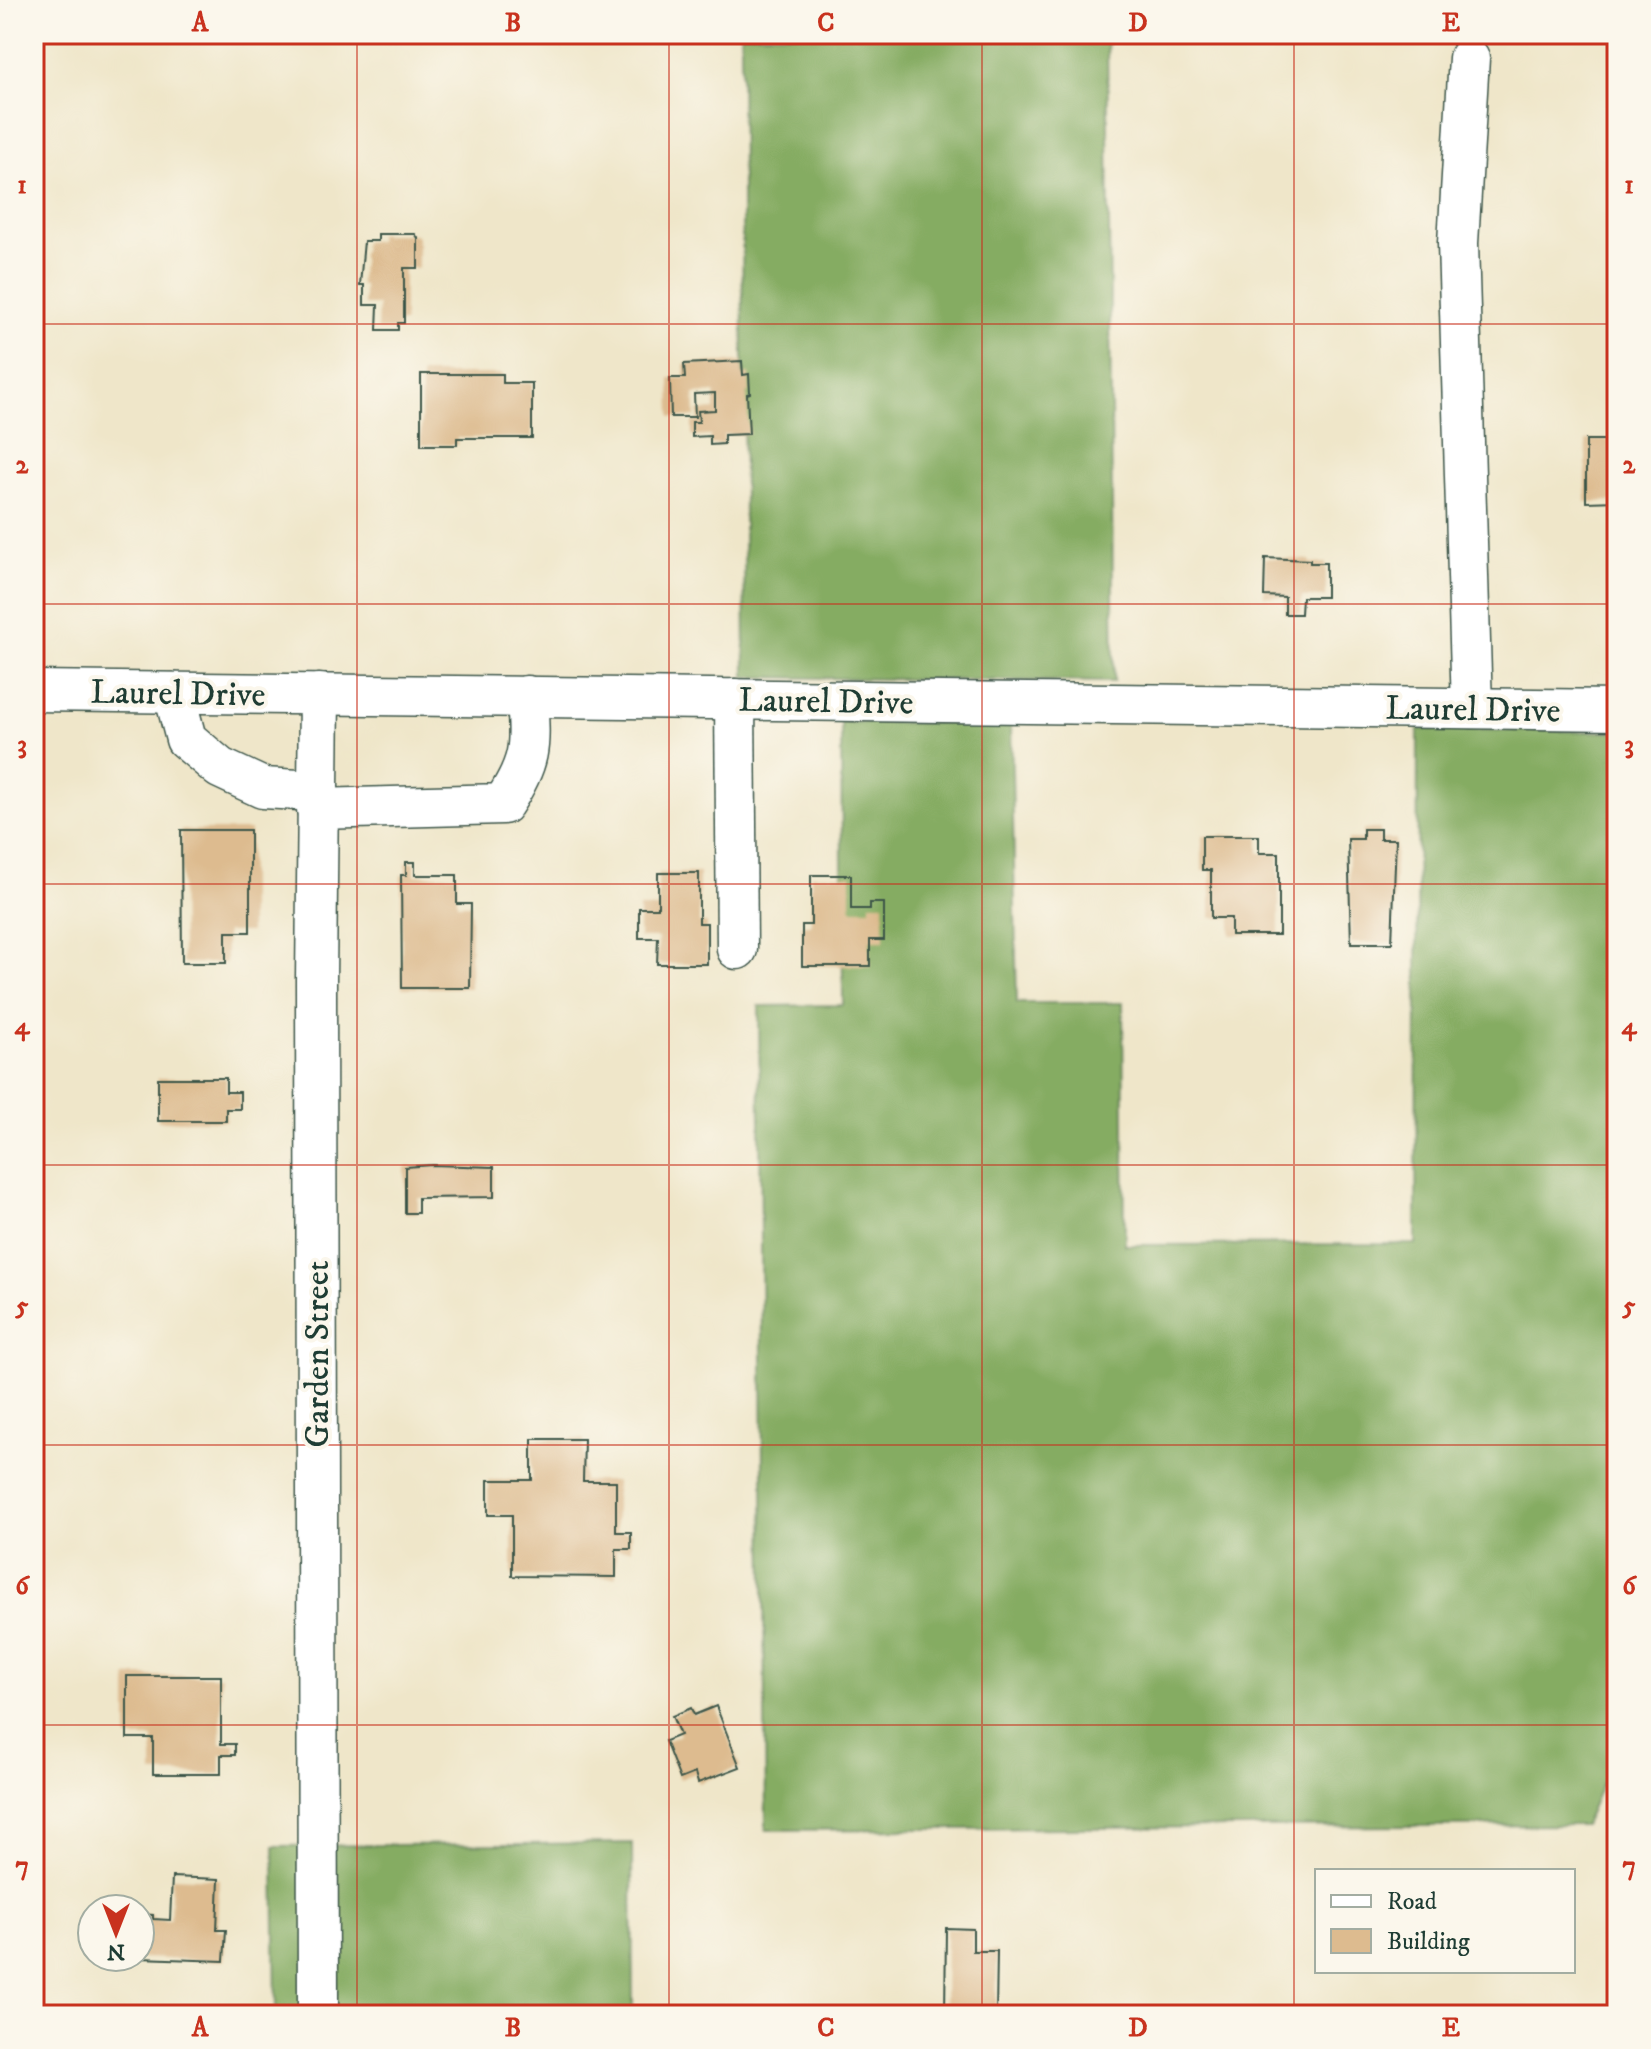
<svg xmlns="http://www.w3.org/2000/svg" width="1651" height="2049" font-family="'IM FELL DW Pica',serif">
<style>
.forest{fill:#85ac62;stroke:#52744b;stroke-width:2}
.building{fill:#ddbb8f}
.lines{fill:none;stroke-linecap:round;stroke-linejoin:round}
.minor-casing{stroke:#3e564a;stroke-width:43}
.minor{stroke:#fff;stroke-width:40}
.grid{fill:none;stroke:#c8321e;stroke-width:2;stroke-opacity:0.55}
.labels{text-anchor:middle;stroke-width:8;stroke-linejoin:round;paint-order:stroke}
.street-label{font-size:34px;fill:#1f3d34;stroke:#fbf7ec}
.neatline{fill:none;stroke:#c8321e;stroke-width:3}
.grid-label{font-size:26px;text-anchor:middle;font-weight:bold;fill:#c8321e}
</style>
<rect width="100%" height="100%" fill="#fbf7ec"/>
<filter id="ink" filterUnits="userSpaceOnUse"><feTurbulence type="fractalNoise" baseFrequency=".0125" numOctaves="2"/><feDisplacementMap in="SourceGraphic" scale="16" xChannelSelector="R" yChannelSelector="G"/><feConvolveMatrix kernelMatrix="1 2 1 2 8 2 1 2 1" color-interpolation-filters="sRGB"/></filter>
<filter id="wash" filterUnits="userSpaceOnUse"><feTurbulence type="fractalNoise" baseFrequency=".006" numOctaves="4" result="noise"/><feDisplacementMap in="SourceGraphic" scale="32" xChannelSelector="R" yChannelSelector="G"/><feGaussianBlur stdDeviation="1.8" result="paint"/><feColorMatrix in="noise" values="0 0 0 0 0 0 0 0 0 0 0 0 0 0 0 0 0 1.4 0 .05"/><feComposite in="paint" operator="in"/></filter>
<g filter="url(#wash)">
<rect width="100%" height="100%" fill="#efe6c9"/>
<g class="forest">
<path d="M741,34H1107L1114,682L745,677Z"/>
<path d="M841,722L1011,724L1017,1003H1123L1125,1245L1416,1244L1418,729L1617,732V1749L1584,1825L766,1830L759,1006L843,1005Z"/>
<path d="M632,1843L633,2015H276L274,1846Z"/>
</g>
<g id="blocks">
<g class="building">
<path d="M378,234H415L418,238V268H404V323H398V330H377L378,305H364V285H360L364,241H378Z"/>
<path d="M742,361L743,375L749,374L750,393L747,394L749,434L724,435V444L710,445V436L692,437V422H699L698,411L715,410V393L694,394L695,417H671L670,378H685L684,364Z"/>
<path d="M421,374H503V383H532V438H457V445H421Z"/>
<path d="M1586,440H1617V501L1586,502Z"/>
<path d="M1265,558L1310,560V563H1326V597H1302L1301,614H1285V597L1264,596Z"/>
<path d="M1363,829H1380V839H1396L1392,943H1351L1348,839H1363Z"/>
<path d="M181,830H250V932H226V963H182Z"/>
<path d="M1202,836H1259V853H1279V935H1231V918H1211V870H1202Z"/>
<path d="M406,862H415V875H457V904H471L470,988H402L401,875H406Z"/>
<path d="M658,873H699V923H707V964H657L658,938H639V908H658Z"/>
<path d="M811,875H851V909H870V903H884V940H870V966H802V925H811Z"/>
<path d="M158,1078H226V1092H240V1109H226V1121H158Z"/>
<path d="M432,1165L494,1167V1197L418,1198V1213H405V1167Z"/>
<path d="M532,1439H584L583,1481H616V1532H631V1549H616V1577L512,1576V1515H488V1480H532Z"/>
<path d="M127,1676H221V1744H235V1755H221V1774H153V1738H127Z"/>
<path d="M716,1706L740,1767L698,1783L695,1773L680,1779L665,1741L680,1735L672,1716L691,1708L694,1715Z"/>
<path d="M172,1877L219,1879L217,1930H226L224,1961L140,1958V1914L153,1915V1919L170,1920Z"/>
<path d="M946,1928L973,1929V1951H997L996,2015H945Z"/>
</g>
</g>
</g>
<g filter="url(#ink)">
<use href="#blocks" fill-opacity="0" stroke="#3e564a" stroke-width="2"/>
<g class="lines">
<g class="minor-casing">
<g id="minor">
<path d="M1469,58L1458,243L1472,708"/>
<path d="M34,691L1617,710"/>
<path d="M174,693L186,739L220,768L263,788L317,791"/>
<path d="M735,699L737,949"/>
<path d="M317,809L503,804C532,760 530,747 527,696"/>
<path d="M318,2015L316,981L319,694"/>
</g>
</g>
<use href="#minor" class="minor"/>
</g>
</g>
<path class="grid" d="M357,34V2015M669,34V2015M982,34V2015M1294,34V2015M34,324H1617M34,604H1617M34,884H1617M34,1165H1617M34,1445H1617M34,1725H1617"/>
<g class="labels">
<g class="street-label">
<text transform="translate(178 692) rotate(1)" y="12">Laurel Drive</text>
<text transform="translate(826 700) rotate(1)" y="12">Laurel Drive</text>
<text transform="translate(1473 708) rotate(1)" y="12">Laurel Drive</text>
<text transform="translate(316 1354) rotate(-90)" y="12">Garden Street</text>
</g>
</g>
<rect width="1651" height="2049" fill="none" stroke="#fbf7ec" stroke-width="88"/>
<rect x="1315" y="1869" width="260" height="104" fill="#fbf7ec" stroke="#a3ada2" stroke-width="2"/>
<rect x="1331" y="1895" width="40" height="12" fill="#ffffff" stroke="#a3ada2" stroke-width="2"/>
<text x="1387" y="1909" font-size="24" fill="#1f3d34">Road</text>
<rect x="1331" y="1929" width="40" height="24" fill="#ddbb8f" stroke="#a3ada2" stroke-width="2"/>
<text x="1387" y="1949" font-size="24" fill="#1f3d34">Building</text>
<g transform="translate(116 1933) rotate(180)"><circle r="38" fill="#fbf7ec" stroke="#a3ada2" stroke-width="2"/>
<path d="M0-6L14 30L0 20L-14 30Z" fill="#c8321e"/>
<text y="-12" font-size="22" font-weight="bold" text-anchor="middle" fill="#1f3d34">N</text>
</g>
<rect x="44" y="44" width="1563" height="1961" class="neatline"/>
<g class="grid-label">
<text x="200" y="31">A</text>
<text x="513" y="31">B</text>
<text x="826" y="31">C</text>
<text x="1138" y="31">D</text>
<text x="1451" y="31">E</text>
<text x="22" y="193">1</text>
<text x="1629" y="193">1</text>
<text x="22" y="473">2</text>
<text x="1629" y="473">2</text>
<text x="22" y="753">3</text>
<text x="1629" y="753">3</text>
<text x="22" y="1034">4</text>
<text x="1629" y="1034">4</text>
<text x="22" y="1314">5</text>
<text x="1629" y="1314">5</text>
<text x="22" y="1594">6</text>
<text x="1629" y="1594">6</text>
<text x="22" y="1874">7</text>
<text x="1629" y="1874">7</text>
<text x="200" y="2036">A</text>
<text x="513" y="2036">B</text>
<text x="826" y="2036">C</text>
<text x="1138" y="2036">D</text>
<text x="1451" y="2036">E</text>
</g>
</svg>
